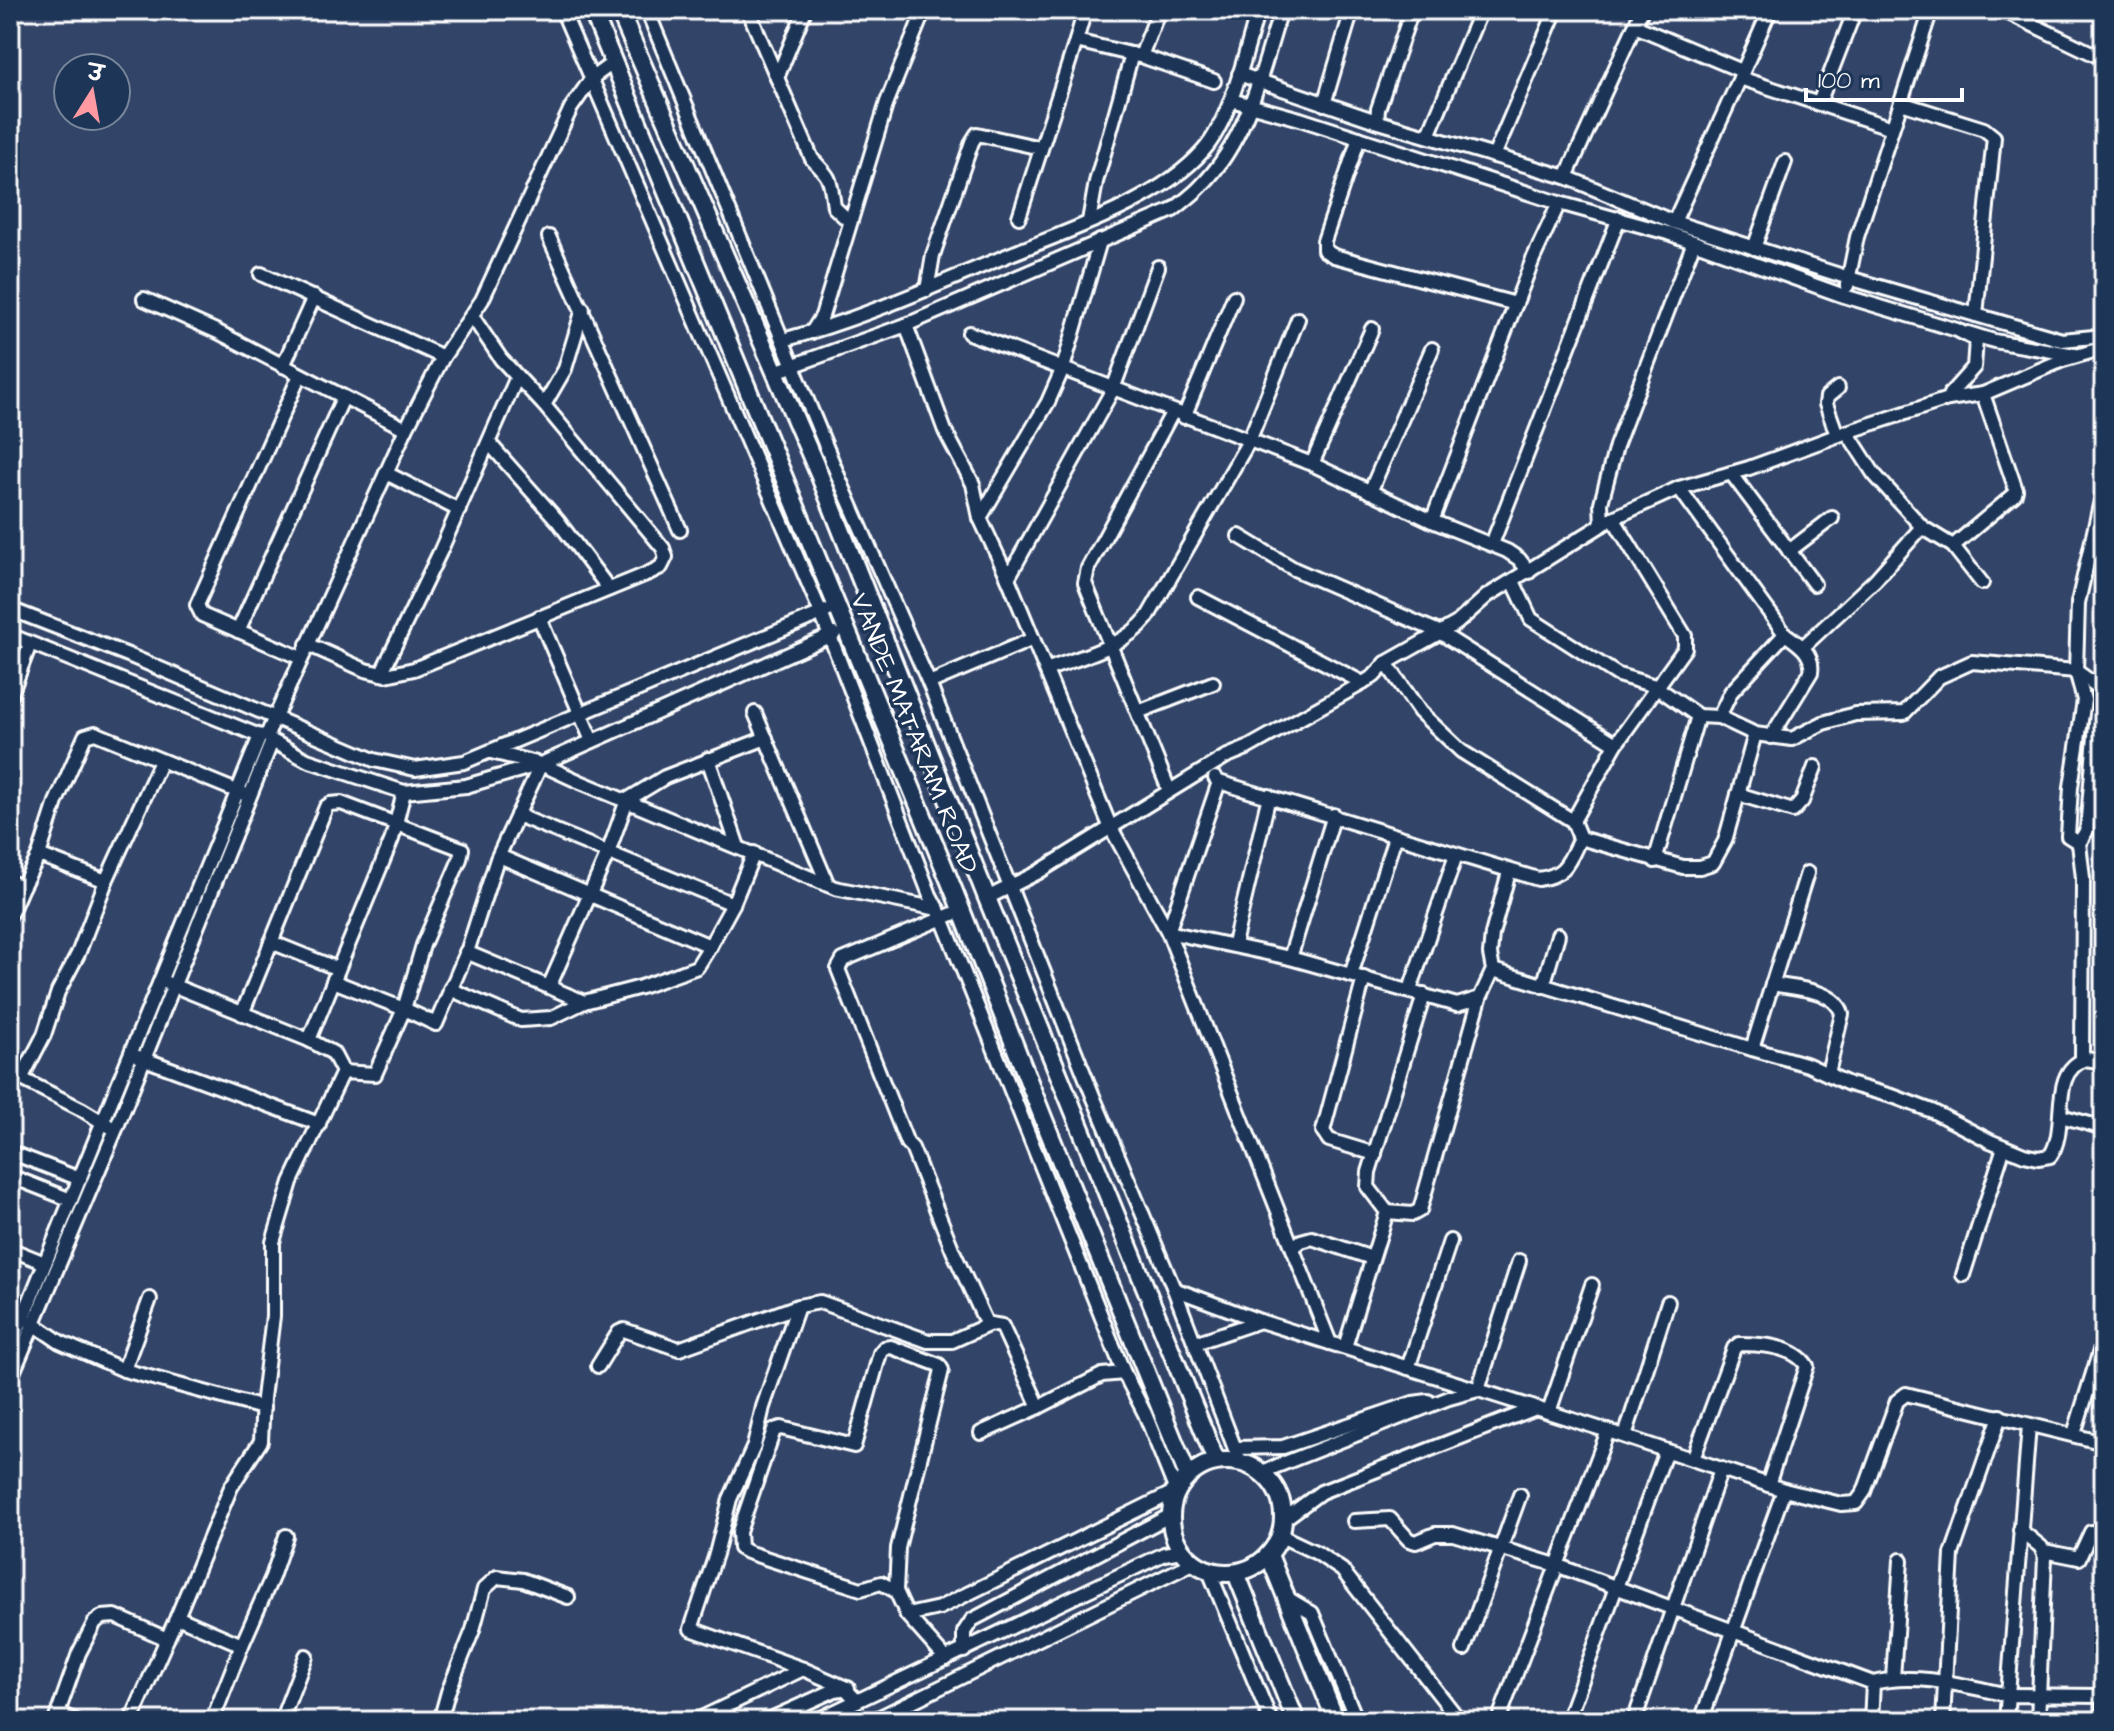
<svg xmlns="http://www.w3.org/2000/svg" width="2114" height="1731" font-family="'Architects Daughter','Playpen Sans Deva',sans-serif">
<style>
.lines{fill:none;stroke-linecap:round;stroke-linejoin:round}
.minor-casing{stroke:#fff;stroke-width:18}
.major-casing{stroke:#fff;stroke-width:22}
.minor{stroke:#1d3557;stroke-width:12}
.major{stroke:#1d3557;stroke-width:16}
.labels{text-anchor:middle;stroke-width:7;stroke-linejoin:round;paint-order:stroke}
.street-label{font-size:26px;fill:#fff;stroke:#1d3557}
</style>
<rect width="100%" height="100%" fill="#324468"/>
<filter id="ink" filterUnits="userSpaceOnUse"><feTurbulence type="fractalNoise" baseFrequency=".0125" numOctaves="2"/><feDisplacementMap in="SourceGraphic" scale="16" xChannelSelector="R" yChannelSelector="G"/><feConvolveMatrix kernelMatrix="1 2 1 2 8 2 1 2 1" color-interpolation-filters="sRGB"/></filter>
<g filter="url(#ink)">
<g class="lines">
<g class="minor-casing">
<g id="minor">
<path d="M562,10L821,613L930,895L942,918L1124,1373L1145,1414L1176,1491L939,1608L907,1615"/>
<path d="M647,10L839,478L929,683L1093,1096L1174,1289L1240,1462"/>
<path d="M748,10L812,159C832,179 830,179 834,207L850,222"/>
<path d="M1085,10L1076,41L1139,56"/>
<path d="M1159,10L1141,56L1214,81"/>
<path d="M1770,10L1740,78L1892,128"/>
<path d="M2002,10L2104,59"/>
<path d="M1635,26L1742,71"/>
<path d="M1239,74L1379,122L1566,177L1674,222L1849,278L2062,340L2104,336"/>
<path d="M777,78L805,10"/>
<path d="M1231,100L1300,119L1559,203L1668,233L1844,296L1957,330L1976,340L1974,367L1950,394L1948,399"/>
<path d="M1819,103L1855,10"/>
<path d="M1901,103L1984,129L1994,137L1976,315"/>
<path d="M1324,104L1352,10"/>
<path d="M1377,121L1378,109L1412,10"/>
<path d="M1428,136L1481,10"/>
<path d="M1359,138L1324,241V250L1334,256L1516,304"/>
<path d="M1494,156L1556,10"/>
<path d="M1566,177L1642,10"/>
<path d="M1019,217L1076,41"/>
<path d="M1089,221L1096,182L1132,54"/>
<path d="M1674,222L1740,78"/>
<path d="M549,237L680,530"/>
<path d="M1754,248L1785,162"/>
<path d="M261,274L443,357"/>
<path d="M1847,286L1857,237L1931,10"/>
<path d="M927,290L933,255L972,142L977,134L1041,148"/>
<path d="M144,299L218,332L406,429"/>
<path d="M906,325L945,431L973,484L980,518L1008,578L1110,826L1168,932L1290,958L1457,1005L1480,998L1493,970L1490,954L1492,934L1509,872"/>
<path d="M812,332L822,316L887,102L924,10"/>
<path d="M969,333L1312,464L1432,521L1507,551L1519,559L1529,572"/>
<path d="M1968,333L1994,341L2075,355"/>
<path d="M783,340C862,319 936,285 1011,254C1072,229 1159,201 1203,151C1231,120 1246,50 1258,10"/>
<path d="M283,366L314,297"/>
<path d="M775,372L906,325L1173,210C1183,202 1194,194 1202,185C1248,138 1262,71 1281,10"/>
<path d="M300,375L197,605L202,615L301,658"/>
<path d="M544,405L565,369L583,309"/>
<path d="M1184,417L1234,297"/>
<path d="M1847,432L1874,474L1922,527L1953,546L1982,583"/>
<path d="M1837,435L1826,404L1827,397L1838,388"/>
<path d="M489,443L558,521L609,589"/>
<path d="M1312,464L1372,329"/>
<path d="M386,473L459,510"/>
<path d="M1731,473L1814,584"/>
<path d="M1679,488L1785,634C1798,643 1814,653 1811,672L1771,737"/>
<path d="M1370,492L1432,349"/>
<path d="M980,518L1048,402L1063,368L1100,241"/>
<path d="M1432,521L1533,259L1559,203"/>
<path d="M1602,525L1601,503L1616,446L1694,242"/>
<path d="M1239,536L1294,569L1439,632L1616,744"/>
<path d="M1492,544L1619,218"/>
<path d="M1953,546L2015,494L2016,490L1983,394"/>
<path d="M1789,551L1832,518"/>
<path d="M1008,578L1113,389L1158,267"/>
<path d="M1513,581L1531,619L1618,675L1655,686L1698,716L1719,717L1755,734L1792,739L1823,723L1855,714L1904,713L1939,677L1972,662L2076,671L2104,691"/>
<path d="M1198,597L1363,683"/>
<path d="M10,609L128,655L374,760L415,769L464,762L829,610"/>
<path d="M539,617L592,741"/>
<path d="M238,631L343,398"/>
<path d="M10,635L260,736L267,735L272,741L307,760L404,792L466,786L541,764L834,634"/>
<path d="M307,644L365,670L386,675L414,669L649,573L661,567L666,557L663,548L544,405L501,359L472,316"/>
<path d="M1803,647L1875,580L1922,527"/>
<path d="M1386,663L1420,712L1461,751L1573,821L1616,744L1685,648V636L1613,518"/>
<path d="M1046,670C1080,657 1124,647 1147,618L1249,441L1298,319"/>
<path d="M381,674L440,552L517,377"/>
<path d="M929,683L1033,639"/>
<path d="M10,697L30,644"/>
<path d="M1138,712L1213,683"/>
<path d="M755,713L828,885"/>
<path d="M1719,717L1731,692L1785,634"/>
<path d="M267,735L406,429L443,357L482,300L571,108L592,78L614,62"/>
<path d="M491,752L541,764L578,781L835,888L938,909"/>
<path d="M708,759L738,847"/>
<path d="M1215,778L1219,782L1538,879C1566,876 1569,861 1580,838L1573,821"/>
<path d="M1219,782L1168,932L1330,1343"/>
<path d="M1169,790L1085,583L1088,568L1172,413"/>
<path d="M1738,794L1793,811L1802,801L1815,767"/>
<path d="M517,815L733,904L754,853"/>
<path d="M1580,838L1683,867H1700L1713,863L1725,841L1755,734"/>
<path d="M2079,843L2068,836L2071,787L2084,700L2076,671L2078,603L2104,487"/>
<path d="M39,855L106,881"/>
<path d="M499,856L710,946L733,904"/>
<path d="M1655,861L1698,716"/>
<path d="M1807,873L1752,1049L1808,1065L1849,1084L1895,1097L1932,1111L1990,1141L2024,1155L2038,1158L2050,1156C2070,1128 2047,1072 2086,1059L2104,1062"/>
<path d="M10,882L22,887L10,915"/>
<path d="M22,887L39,855L56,802L85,736L95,733L244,794"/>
<path d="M987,898L1037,873L1225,757L1247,748L1363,683L1374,676L1386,663L1457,623L1487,596L1613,518L1679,488L1749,468L1847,432L1948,399L1983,394L2063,360L2104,348"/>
<path d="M962,910L843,960L838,969L907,1143L912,1148L953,1251L987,1325"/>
<path d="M271,942L338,969"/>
<path d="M1234,944L1269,796"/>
<path d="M466,952L549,987L608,853L627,800L665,777L766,738"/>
<path d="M1290,958L1334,815"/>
<path d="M1493,970L1752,1049"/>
<path d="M1351,975L1395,837"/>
<path d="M1364,978L1323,1131L1329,1140L1375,1154"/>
<path d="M167,983L309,1040"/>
<path d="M1772,984C1793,988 1836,989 1842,1014L1828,1073"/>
<path d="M1543,986L1558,935"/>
<path d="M549,987L584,1002L641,987L697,967L710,946"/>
<path d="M450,989L521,1020L551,1018L584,1002"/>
<path d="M1410,990L1456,855"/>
<path d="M242,1014L326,807L330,804L341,803L462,849L460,859L423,945L404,1009L333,981"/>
<path d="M139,1057L319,1124"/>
<path d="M2082,1060L2083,878L2079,843L2087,830L2097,713L2104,697"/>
<path d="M343,1072L333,1053L309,1040L392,839L404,792"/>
<path d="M10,1073L81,1109L109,1126"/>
<path d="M21,1079L44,1035L58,992L78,954L106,881L161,761"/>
<path d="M2061,1116L2104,1128"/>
<path d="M10,1152L80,1179"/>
<path d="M10,1176L71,1200"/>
<path d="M1387,1212L1413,1214L1420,1210L1480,998"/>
<path d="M1293,1248L1301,1241L1312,1238L1372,1258"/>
<path d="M10,1249L45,1263"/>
<path d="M1963,1275L2004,1147"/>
<path d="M1174,1289L1260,1321L1608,1431L1784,1490L1841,1504L1856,1503L1864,1492L1897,1401L1906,1394L2104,1443"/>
<path d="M798,1306L763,1407L754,1446L730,1499L716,1554L691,1629L803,1669L844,1687L857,1701"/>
<path d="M31,1322L60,1342L124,1370L263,1408"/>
<path d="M1195,1343L1260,1321"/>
<path d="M1345,1347L1387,1212L1368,1187L1369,1172L1424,995"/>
<path d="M10,1349L260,736"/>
<path d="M598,1366L619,1332L624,1330L679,1349L798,1306L820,1302L928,1341H952L990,1324L1002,1326L1039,1407L1102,1375L1124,1373"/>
<path d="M1408,1368L1450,1241"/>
<path d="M124,1370L150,1299"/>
<path d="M10,1380L116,1129L272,741"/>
<path d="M1478,1390L1519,1261"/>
<path d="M1549,1412L1592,1285"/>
<path d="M981,1433L1039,1407"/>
<path d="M2074,1434L2104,1338"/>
<path d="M1625,1436L1668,1302"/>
<path d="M1235,1448L1283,1447L1413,1403L1428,1401"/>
<path d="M1693,1459L1734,1348L1739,1344C1761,1344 1795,1346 1807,1366L1768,1485"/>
<path d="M1262,1472L1449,1398L1478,1390"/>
<path d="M1283,1520L1321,1492L1536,1408"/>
<path d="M1354,1521L1390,1519L1409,1540L1416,1542L1435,1534H1453L1556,1565L1873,1683C1917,1672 1965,1686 2008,1695L2029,1425"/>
<path d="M2020,1530L2041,1547L2045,1557L2038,1721"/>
<path d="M1281,1536L1317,1553L1342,1570L1460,1721"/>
<path d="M2044,1551L2079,1558L2091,1532"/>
<path d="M1209,1571L1271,1721"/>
<path d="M896,1591L881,1583L861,1589L747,1552L740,1548L739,1532L774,1430L781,1428L854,1446L880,1353L884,1348L891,1347L939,1365L942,1370L898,1548L896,1591L907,1615L946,1659"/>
<path d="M1287,1598L1312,1613L1357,1721"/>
<path d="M177,1617L231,1487L261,1441L263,1398L273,1316V1242L291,1182L343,1072L375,1074L404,1009L436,1024L468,949L497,859L541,764"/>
<path d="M242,1645L272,1577L286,1536"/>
<path d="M1464,1649L1520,1495"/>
<path d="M964,1651V1632L972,1620L1171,1515"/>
<path d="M1893,1678L1901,1560"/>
<path d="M58,1713L76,1721"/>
<path d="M55,1721L79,1653L95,1622L102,1617L115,1616L167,1639L177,1617L242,1645L212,1721"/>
<path d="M131,1721L167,1639"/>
<path d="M281,1721L306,1656"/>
<path d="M440,1721L448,1692L473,1630L484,1589L497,1577L523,1580L568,1597"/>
<path d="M695,1721L803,1669"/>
<path d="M766,1721L835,1690L848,1688"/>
<path d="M815,1721L1164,1554L1182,1551"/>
<path d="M872,1721L1195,1562"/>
<path d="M1498,1721L1608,1431"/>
<path d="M1567,1721L1666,1451"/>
<path d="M1634,1721L1721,1469"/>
<path d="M1701,1721L1784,1490"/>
<path d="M1871,1721L1873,1683"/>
<path d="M1943,1721L1952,1554L2000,1416"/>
<path d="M2006,1721L2008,1695L2103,1696"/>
<path d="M2103,1721L2104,1685"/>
</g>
</g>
<g class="major-casing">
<g id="major">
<path d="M592,10L953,889L1044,1120L1188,1476"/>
<path d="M619,10L819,474L987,898L1216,1461"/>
<circle cx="1227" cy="1517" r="56"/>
<path d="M1269,1555L1336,1721"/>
<path d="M1236,1573L1296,1721"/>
</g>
</g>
<use href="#minor" class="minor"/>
<use href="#major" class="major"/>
</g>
</g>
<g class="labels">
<g class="street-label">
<text transform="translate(915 733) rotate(68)" y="9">VANDE MATARAM ROAD</text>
</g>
</g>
<rect width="2114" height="1731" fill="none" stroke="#1d3557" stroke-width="40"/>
<rect x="20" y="20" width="2074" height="1691" fill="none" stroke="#fff" stroke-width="3" filter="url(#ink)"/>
<g transform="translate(92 92) rotate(11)"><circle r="38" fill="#1d3557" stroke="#77869a" stroke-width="2"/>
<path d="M0-6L14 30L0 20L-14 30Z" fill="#ff9aa2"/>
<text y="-12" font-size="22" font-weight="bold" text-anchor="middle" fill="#ffffff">उ</text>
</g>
<path d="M1806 88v12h156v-12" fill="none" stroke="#ffffff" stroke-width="4"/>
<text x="1818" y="88" font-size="24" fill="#ffffff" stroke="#1d3557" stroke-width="6" paint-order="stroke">100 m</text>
</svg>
